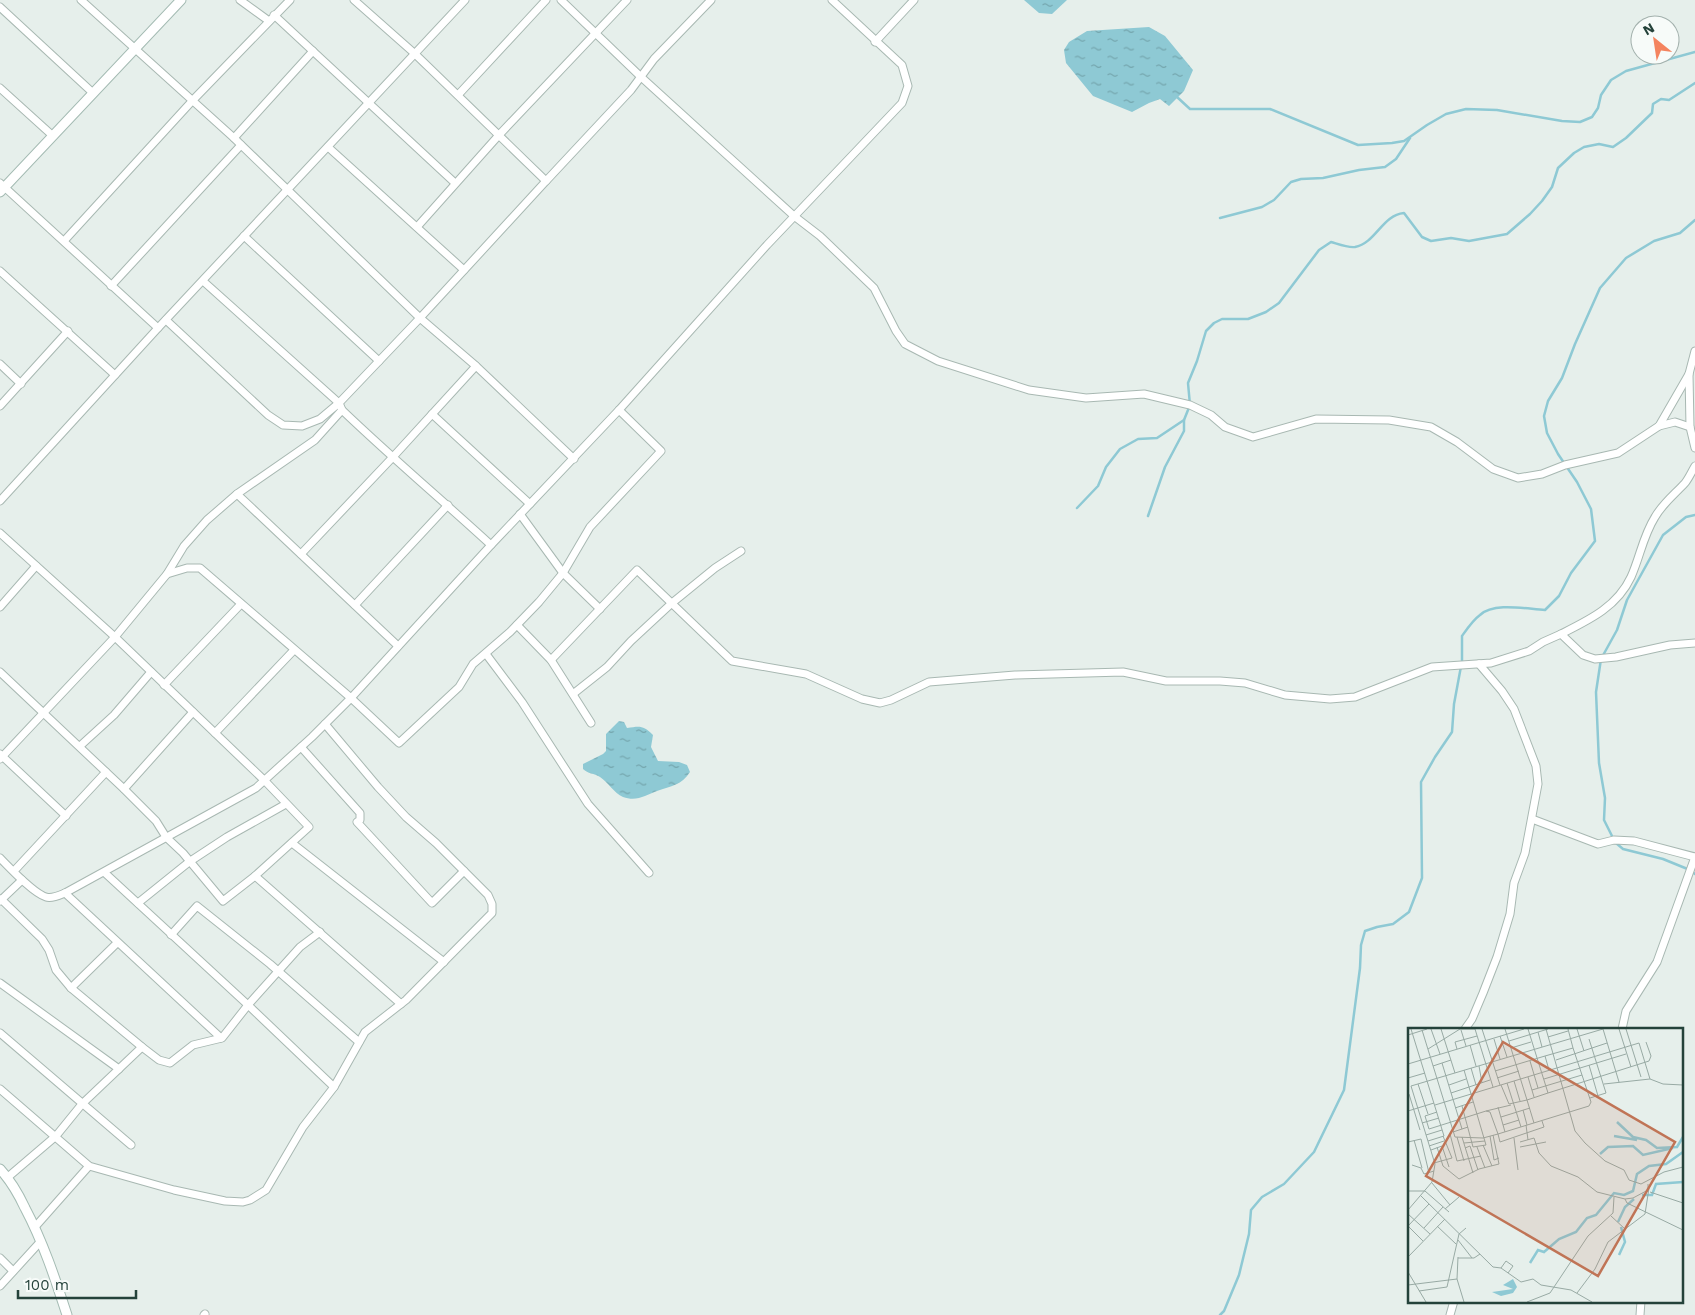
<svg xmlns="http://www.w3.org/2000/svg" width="1695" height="1315" font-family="'Work Sans',sans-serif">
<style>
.water{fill:url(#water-ripples)}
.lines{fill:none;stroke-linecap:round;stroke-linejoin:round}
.stream{stroke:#8ec9d4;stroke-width:2.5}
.street-casing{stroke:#a8b8b2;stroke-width:9}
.secondary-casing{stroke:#a4bbb3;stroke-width:11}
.street{stroke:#fff;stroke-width:7}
.secondary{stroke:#fff;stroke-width:9}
.inset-river{fill:none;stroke:#8ec9d4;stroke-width:2.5}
.inset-road{fill:none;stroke:#98aaa4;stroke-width:1}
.view{fill:#c07456;fill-opacity:0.15;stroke:#c07456;stroke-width:2.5}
.inset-edge{fill:none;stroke:#24423a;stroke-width:2.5}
</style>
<defs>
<pattern id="water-ripples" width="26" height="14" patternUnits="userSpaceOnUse" patternTransform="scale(1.25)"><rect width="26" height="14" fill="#8ec9d4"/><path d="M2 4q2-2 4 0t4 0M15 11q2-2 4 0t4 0" fill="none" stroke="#74a5ad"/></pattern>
</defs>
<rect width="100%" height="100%" fill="#e6efeb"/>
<g class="water">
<path d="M1024,0H1067L1052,14L1039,13Z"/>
<path d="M1149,27L1165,36L1193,70L1184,91L1169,106L1160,99L1149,103L1132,112L1093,96L1066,63L1064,50L1069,42L1087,31Z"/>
<path d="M619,721L624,722L627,728C640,726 643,725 653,735L651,747L658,761L679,762L687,765L690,772C682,785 671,786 657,791C646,795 637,802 623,797C614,793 608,782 600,777C594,773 588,774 583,769V764L603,754L606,751V734Z"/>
</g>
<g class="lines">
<g class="stream">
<path d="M1177,97L1190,109H1270L1358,145L1392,143L1404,141L1427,125L1446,114L1466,109L1497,110L1562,121L1580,122L1592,117L1598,108L1601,95L1611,80L1626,71L1695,52"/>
<path d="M1220,218L1262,207L1274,200L1291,182L1301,179L1323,178L1359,170L1385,167L1396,159L1410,138"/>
<path d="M1077,508L1098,486L1106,467L1120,449L1138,439L1157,438L1184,420L1190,405L1188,383L1197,361L1206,331L1214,323L1222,319H1248L1266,312L1279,303L1319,250L1331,242C1338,244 1348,248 1355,247C1376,243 1382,215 1404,213L1422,237L1431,241L1451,238L1469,241L1507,234L1530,214L1542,201L1552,187L1558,168L1574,153L1584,147L1599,144L1613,147L1626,138L1652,113L1653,104L1661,99L1669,100L1695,83"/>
<path d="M1148,516L1165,467L1184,431V420"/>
<path d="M1613,838L1604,820L1605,798L1599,763L1596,692L1601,659L1617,630L1627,600L1663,535L1686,517L1695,515"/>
<path d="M1616,843L1623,849L1663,859L1690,870L1695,874"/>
<path d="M1220,1315L1224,1311L1239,1275L1249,1234L1251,1210L1262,1197L1284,1184L1314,1152L1344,1090L1360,968L1361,945L1365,931L1377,927L1393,924L1409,912L1422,878L1421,782L1435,757L1452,732L1454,704L1462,661V636C1467,629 1473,620 1480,615C1494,602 1526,609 1545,610L1559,596L1571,573L1595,541L1591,509L1577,482L1558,454L1547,433L1544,416L1548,401L1562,378L1575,344L1600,288L1626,258L1654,241L1680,233L1695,220"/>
</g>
<g class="street-casing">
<g id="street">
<path d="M81,0L234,138L420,318L546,181L414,53L354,0"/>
<path d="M240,0L269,21"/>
<path d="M561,0L640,76L794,216L820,236L874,288L896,331L905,344L938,361L1029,390L1086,398L1144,394L1190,405L1211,415L1225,427L1253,437L1316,419L1389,420L1431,427L1457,442L1493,469L1518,478L1542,474L1565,465L1618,453L1659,426L1689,374L1695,351"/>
<path d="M0,7L93,93"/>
<path d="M274,15L455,183"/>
<path d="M875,42L914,0"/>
<path d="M0,88L53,136"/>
<path d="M458,95L546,0"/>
<path d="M234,138L313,51"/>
<path d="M328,147L464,270"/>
<path d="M546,181L631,90L654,59L711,0"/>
<path d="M0,183L158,328"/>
<path d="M417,227L499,135L627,0"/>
<path d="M244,236L379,361"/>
<path d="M64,241L193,100L290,0"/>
<path d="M0,271L115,375"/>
<path d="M203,281L339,403L342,410C391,457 442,500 491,545"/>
<path d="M111,286L241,145"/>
<path d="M166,320L268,415L283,425L302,426L320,419L339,403L420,318L476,366L574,459"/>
<path d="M0,364L21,384"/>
<path d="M1689,374L1690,427"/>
<path d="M0,406L68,331"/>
<path d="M432,414L530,504"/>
<path d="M1659,426L1675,422L1690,427L1695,448"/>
<path d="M237,494L398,646"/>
<path d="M0,501L158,328L465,0"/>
<path d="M520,514L563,573L600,609"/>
<path d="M0,533L115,637L265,781L309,827L255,876L223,901L183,853L166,837L156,821L124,789L0,672"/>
<path d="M301,554L392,458L476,366"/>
<path d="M167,574L184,546L207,520L237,494L315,440L342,410"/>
<path d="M355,605L448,505"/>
<path d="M0,607L36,566"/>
<path d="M517,625L551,660L591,723"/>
<path d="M1561,634C1589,620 1617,607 1631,577C1640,557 1643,536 1655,517C1663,503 1675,494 1685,483C1689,478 1692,471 1695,466"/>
<path d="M486,654L522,702L588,804L649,873"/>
<path d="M551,660L637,570L732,661L806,674L862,699L880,703L891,700L929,682L1015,675L1123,672L1166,681H1220L1245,683L1285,695L1330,699L1355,697L1432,667L1491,663L1529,651L1543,642L1561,634L1583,655L1595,659L1616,657L1670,645L1695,643"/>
<path d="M164,685L241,604"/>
<path d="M573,694L607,667L631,641L672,603L715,568L741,551"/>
<path d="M215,733L294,650"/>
<path d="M80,746L114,715L151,672"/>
<path d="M301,747L360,813V820L357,822L432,903L464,871"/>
<path d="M0,754L66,816"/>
<path d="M0,759L115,637L167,574L187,568H200L351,698L491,545L619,410L767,245L902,103L908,86L902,65L832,0"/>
<path d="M124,789L193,712"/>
<path d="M1532,819L1598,844L1614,840L1634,841L1695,857"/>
<path d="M292,843L444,962"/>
<path d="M0,858C10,868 33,893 46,897C52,899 60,895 65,893L256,788L312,737L351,698L399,743L459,687L473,664L510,632L539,602L563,573L590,527L661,451L619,410"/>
<path d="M14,871L106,772"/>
<path d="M105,873L248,1005L334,1087"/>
<path d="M255,876L401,1004"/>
<path d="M65,893L221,1038"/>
<path d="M1,899L42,939L49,950L56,970L71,988L142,1047L159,1060L170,1063L193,1045L222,1038L248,1005L300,947L320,932"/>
<path d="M0,901L22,880"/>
<path d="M138,903L189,862L227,837L286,804"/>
<path d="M171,935L197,906L270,964L359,1042"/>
<path d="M0,983L119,1069"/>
<path d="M71,988L117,943"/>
<path d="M1465,1029L1472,1019L1483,993L1497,957L1510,914L1514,883L1525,853L1538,784L1536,766L1514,709L1502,691L1479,664"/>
<path d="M1622,1029L1626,1011L1657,962L1695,857"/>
<path d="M0,1033L131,1145"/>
<path d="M0,1089L89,1166L174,1190L225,1201L243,1202L250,1200L266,1190L303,1127L334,1087L365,1032L406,1000L492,913V904L488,895L436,843L406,817L378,787L325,724"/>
<path d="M8,1177L56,1136L82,1104L142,1047"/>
<path d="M35,1227L89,1166"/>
<path d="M0,1258L13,1271"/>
<path d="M0,1286L41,1241"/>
<path d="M204,1315L205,1314"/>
<path d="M1450,1315L1454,1301"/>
<path d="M1640,1315L1641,1301"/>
</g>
</g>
<g class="secondary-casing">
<g id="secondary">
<path d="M0,192L181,0"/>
<path d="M0,1169C11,1181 18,1193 25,1208C43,1242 55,1278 67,1315"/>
</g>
</g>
<use href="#street" class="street"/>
<use href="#secondary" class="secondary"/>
</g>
<g transform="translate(1408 1028)">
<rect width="275" height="275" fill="#e6efeb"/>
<path d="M105,251L109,259L105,265L93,268L84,264L105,261L95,257Z" fill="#8ec9d4"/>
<path class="inset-river" d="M209,94L225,109L238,112L249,120L269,119L275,109M206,108L229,112M192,126L200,119L225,118L235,127L265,120M234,167H244L248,156L275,154M210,194L217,179L226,171M211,227L217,214L213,199M122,235L130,222L136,224L151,211L168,204L179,190L188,187L206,165L216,167L225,163L229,146L241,138L258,136L275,124"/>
<path class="inset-road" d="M3,1L36,108L20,113M23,1L32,26M33,1L47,45M67,1L85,59M74,1L92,57M97,1L119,72L140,65L120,1M138,1L167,103L177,115L197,133L216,142L221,152L233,156L256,144L275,139M169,1L176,23M195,1L211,54M211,1L223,39M218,1L233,49M14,2L47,109L75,110L90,106L92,114L136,99L134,93M53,2L58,18M130,4L134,19M0,7L19,1M92,8L99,29M140,9L160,3M86,11L92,31M181,11L198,65L182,70M101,13L140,1M62,17L68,38M103,20L123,14M20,21L52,1H67M49,21L47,14L69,8M137,28L165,20L160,1M148,32L199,15M122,33L130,60M34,35L54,101M0,36L116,1M181,37L190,68M25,38L43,32M71,38L74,55M63,40L68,57M87,43L137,28L141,42M120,49L126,69M0,50L17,45M89,50L111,43M136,51L218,26M106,53L112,73M99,55L113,99M10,56L20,86M196,56L242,51L255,56L275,57M41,57L58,51M93,57L101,76L119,72L126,95M124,62L174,47M43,65L82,52M140,65L241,33L243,28L238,14M1,66L12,102M27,77L231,15L242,51M54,78L65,119L78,117L56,42M90,79L97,104M47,80L65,74M115,82L119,97M0,83L26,75M78,83L103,77M29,84L17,88L21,101L78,83L82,84L90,106L181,78L183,74L165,20M93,89L122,80M14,95L31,90M95,97L111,92M118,97L120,112M45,104L60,99M42,106L49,133L73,128M18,107L34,102M35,108L44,130M82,108L86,132L91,130M49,109L56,133M54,109L65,145M106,110L110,142M6,112L14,140M0,114L13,111L21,145M112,114L126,110L131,125L143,138L170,149L189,164L217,171L219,175L275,202M56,115L77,113M75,117L84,138M21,118L36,113M29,119L35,138L51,151L71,141L91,136L85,107M69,119L77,140M112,119L138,114M57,120L62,118L70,142M23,122L34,118L41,139M26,135L44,130M4,137L13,140L16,146L26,143M24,155L42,177M0,163H17L41,184M242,164L275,175M13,168L85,239L93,240L113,254L125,251L133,257L163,262L184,274M217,171L225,170L240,162V156M37,181L51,169M0,182L24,154L27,136L3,58L195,1M0,186L22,206M203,188L217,201M29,198L48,216M16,200L35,179M50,212L64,230M15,213L0,198L21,176M0,229L37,191M50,229L49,251L56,274M50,230H66L72,226M93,240L98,233L105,238L100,245M0,244L18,274M0,257L49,251M11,263L39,259L51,206L58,200M169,265L187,241L200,214L237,186L241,160M119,274L142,265L180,208L205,185L206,169"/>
<path class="view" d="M95,14L267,114L190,248L18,148Z"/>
<rect width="275" height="275" class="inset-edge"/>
</g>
<g transform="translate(1655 40) rotate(330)"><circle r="24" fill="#f7fbf9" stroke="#a3b1ad"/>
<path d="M0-4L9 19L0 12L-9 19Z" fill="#f4845f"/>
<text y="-8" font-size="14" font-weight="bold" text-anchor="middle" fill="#24423a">N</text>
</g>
<path d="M18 1290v8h118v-8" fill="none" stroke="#24423a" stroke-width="2.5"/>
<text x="25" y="1290" font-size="15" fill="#24423a" stroke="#f7fbf9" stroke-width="4" paint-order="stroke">100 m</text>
</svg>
